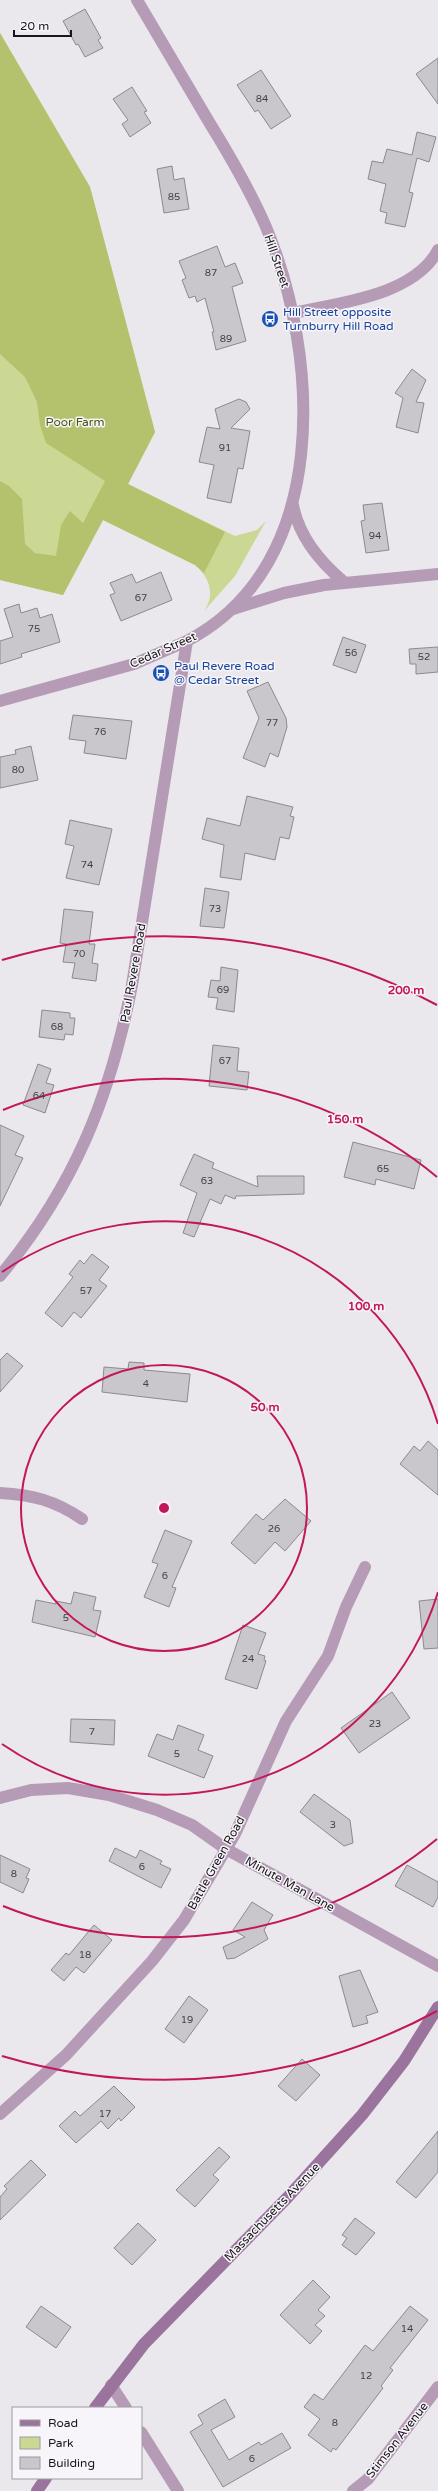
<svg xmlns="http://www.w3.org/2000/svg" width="438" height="2491" font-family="'Varela Round',sans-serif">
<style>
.green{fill:#cbd894}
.forest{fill:#b4c26d}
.building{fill:#cac7cc;stroke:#8d8a8e}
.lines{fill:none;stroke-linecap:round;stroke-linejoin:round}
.minor{stroke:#b69bb7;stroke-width:12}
.tertiary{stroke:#b69bb7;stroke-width:12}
.secondary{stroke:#9b749d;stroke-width:12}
.ring{fill:none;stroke:#c2185b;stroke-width:2}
.labels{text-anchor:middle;stroke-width:3;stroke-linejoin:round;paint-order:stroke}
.number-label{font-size:10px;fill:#444245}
.street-label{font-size:12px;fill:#171618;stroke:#f7f5fa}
.transit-label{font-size:12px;fill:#164399;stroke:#f7f5fa;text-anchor:start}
.park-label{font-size:12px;fill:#4a5214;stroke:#f7f5fa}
.centre{fill:#c2185b;stroke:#f7f5fa;stroke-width:2}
.ring-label{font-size:12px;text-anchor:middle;font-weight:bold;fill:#c2185b;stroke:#f7f5fa;stroke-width:3;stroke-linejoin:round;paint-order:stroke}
</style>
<rect width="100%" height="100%" fill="#eae8ed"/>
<path class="green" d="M0,33L90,187L155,432L128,484L235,536L257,530L266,521L235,576L204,611C216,594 209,577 195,565L103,520L63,595L0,580Z"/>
<path class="forest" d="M0,33L90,187L155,432L128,484L225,532L204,573L195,565L103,520L63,595L0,580V481L9,486L22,499L25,544L35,553L56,556L61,525L70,511L83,523L105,481L46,443L40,425L37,402L25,377L0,354Z"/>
<g class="building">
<path d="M85,9L101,38L98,40L103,48L85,57L78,44L76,45L63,21Z"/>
<path d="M438,58V104L416,74Z"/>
<path d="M261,70L291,116L271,129L258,110L255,112L237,85Z"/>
<path d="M132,87L147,111L144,112L151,123L130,137L122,124L128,120L113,99Z"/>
<path d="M417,132L436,137L429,162L417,158L409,192L413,193L405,227L385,223L387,213L380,211L386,184L368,179L372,161L383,163L387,149L412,155Z"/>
<path d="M172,166L174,180L184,178L189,209L164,213L157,169Z"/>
<path d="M217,246L225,267L235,263L243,283L232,287L246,341L216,350L212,332H214L205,298L197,302L195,296L189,298L182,280L186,278L179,261Z"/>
<path d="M412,369L426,380L416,402L424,403L418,433L396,427L403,398L395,393Z"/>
<path d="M239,399L246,402L250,409L231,428L250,431L243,469L238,468L231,503L207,498L214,465L199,462L207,427L220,429L215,409Z"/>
<path d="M382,503L389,550L366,553L361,521L365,520L363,505Z"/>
<path d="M161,572L172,600L121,621L110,595L115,593L110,583L132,574L136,583Z"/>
<path d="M19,604L21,613L37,608L40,618L52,614L60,642L21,654L22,657L0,664V641L13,637L4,609Z"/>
<path d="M343,637L366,645L356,673L333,665Z"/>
<path d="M438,647V672L416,674V664H410L409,649Z"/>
<path d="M268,682L286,718L287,727L278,757L270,753L265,767L243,758L259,718L247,691Z"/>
<path d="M73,715L132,721L126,759L84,753L86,741L69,739Z"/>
<path d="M31,746L38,780L0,788V757L16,754L15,750Z"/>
<path d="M247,796L293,807L290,816L294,817L289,839L280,837L275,860L245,853L241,880L220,877L224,845L202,839L207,818L240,826Z"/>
<path d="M70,820L112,829L99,885L66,878L74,846L65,844Z"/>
<path d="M205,888L229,892L224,928L200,926Z"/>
<path d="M64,909L93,912L89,944H95L92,963L98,964L96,981L72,978L75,963L63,962L66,944L60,943Z"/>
<path d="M221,967L238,970L234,1012L216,1009L218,998L208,997L211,980L220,981Z"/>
<path d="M42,1010L70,1013V1018H75L73,1035L65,1034L64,1040L39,1037Z"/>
<path d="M213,1045L239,1048L237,1071L249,1072L247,1090L209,1086Z"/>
<path d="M38,1064L51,1069L46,1083L54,1085L45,1113L23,1105Z"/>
<path d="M0,1125L24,1136L15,1155L23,1158L0,1206Z"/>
<path d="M353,1142L421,1160L414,1189L376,1179L375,1185L344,1177Z"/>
<path d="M194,1154L214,1163L212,1168L258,1187L257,1176H304V1194L236,1196L235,1199L225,1195L221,1204L210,1199L194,1237L183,1233L197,1193L180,1185Z"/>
<path d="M92,1254L109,1267L99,1280L107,1286L81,1318L74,1312L62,1327L45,1313L73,1277L69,1274L80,1260L84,1264Z"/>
<path d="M7,1353L23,1366L0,1392V1360Z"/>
<path d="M129,1362L144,1363V1370L190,1374L187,1402L102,1392L104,1367L128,1369Z"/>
<path d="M428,1441L438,1450V1495L400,1464L414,1446L420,1451Z"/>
<path d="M285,1499L311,1521L285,1551L275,1542L255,1564L231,1543L256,1514L263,1520Z"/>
<path d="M165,1530L192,1541L172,1587L176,1588L169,1607L144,1597L158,1564L152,1562Z"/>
<path d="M74,1592L96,1597L93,1610L101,1611L95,1637L32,1622L36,1600L56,1604V1601L71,1604Z"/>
<path d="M438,1599V1648L424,1649L419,1601Z"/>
<path d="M243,1625L266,1633L258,1654L265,1656L264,1660L266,1661L257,1689L225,1679Z"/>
<path d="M392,1692L410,1718L359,1753L341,1728Z"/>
<path d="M71,1719L115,1720L114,1745L70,1742Z"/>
<path d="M178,1725L204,1735L198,1750L213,1756L204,1778L148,1756L157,1734L173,1740Z"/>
<path d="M314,1794L350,1820L353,1843L344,1846L300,1812Z"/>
<path d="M115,1848L136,1858L140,1850L162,1861L160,1864L171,1869L161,1888L109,1861Z"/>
<path d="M0,1855L30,1869L26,1878L29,1879L23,1893L0,1882Z"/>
<path d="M407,1865L438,1882V1897L433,1907L395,1886Z"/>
<path d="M252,1902L273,1915L264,1930L268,1939L235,1958L227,1959L223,1947L245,1937L233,1930Z"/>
<path d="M94,1925L112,1940L84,1973L76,1967L64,1981L51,1970L66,1953L69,1955Z"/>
<path d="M360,1970L378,2012L366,2016L368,2023L353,2027L339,1976Z"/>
<path d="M189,1996L208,2010L184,2043L165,2029Z"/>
<path d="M302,2059L320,2075L296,2101L278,2086Z"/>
<path d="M114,2086L135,2107L121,2121L119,2118L108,2129L101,2121L76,2143L59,2126L75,2111L80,2116Z"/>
<path d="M438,2131V2172L416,2198L396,2182Z"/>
<path d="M219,2147L230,2157L213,2175L219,2180L195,2207L176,2190Z"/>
<path d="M31,2160L46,2175L0,2220V2197L7,2189L4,2186Z"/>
<path d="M355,2218L375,2233L356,2255L342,2245L347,2238L342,2235Z"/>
<path d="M138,2223L156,2240L132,2265L114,2248Z"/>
<path d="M313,2280L330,2297L318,2310L325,2316L315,2325L322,2331L310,2344L280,2315Z"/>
<path d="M41,2306L71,2327L56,2348L26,2327Z"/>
<path d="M410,2306L428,2320L390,2368L393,2370L381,2386L383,2388L336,2450L333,2448L331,2452L308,2435L320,2419L304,2407L314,2394L323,2400L365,2345L373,2351Z"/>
<path d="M225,2399L235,2417L211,2430L229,2460L259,2442L261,2445L282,2433L291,2448L223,2487L190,2432L203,2424L198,2415Z"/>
</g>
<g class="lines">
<g class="minor">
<path d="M293,313C338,303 414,296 438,250"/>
<path d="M293,505C299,537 320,562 344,582"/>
<path d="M233,609L284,593L324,585L438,574"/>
<path d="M0,701L134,664L187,641"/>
<path d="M0,1493C33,1495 54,1500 82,1519"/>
<path d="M0,1798L31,1790L68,1788L109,1795L157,1810L192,1825L226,1849L438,1966"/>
<path d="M0,2114L66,2055L152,1961L184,1920L235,1834L286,1721L328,1656L346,1607L365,1567"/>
<path d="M353,2491L368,2479L438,2387"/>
</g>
<g class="tertiary">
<path d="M0,1276C74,1187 110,1098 132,985L187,641C332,565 320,357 266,227C250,190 230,156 209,122C185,81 161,41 137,0"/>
<path d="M111,2385L126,2408"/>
<path d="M141,2432L178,2491"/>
</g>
<g class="secondary">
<path d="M95,2408L144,2344L287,2198L362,2115L404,2061L438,2007"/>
<path d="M37,2491L46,2478"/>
</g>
</g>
<g class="ring">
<circle cx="164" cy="1508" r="143"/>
<path d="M438 1592A286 286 0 0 1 2 1744M2 1272A286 286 0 0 1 438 1424"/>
<path d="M437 1839A429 429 0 0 1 3 1906M3 1110A429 429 0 0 1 437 1177"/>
<path d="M437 2011A572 572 0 0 1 2 2056M2 960A572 572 0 0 1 437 1005"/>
</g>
<defs>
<g id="bus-disc" transform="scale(0.9)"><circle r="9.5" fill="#1a4fb4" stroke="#f7f5fa"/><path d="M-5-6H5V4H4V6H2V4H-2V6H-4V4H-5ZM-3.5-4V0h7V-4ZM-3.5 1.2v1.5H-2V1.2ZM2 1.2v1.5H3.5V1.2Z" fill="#fff"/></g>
</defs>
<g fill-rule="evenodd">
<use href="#bus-disc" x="270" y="319"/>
<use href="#bus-disc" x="161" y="673"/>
</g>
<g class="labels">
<g class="number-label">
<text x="262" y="102">84</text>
<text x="174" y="200">85</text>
<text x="211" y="276">87</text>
<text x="226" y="342">89</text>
<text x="225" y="451">91</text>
<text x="375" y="539">94</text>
<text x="141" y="601">67</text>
<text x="34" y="632">75</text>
<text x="351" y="656">56</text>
<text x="424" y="660">52</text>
<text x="272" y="726">77</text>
<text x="100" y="735">76</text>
<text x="18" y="773">80</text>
<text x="87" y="868">74</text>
<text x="215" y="912">73</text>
<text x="79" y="957">70</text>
<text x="223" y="993">69</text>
<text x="57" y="1030">68</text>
<text x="225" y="1064">67</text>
<text x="39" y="1099">64</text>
<text x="383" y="1172">65</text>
<text x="207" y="1184">63</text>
<text x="86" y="1294">57</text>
<text x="146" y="1387">4</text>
<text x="274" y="1532">26</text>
<text x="165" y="1579">6</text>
<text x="66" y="1621">5</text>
<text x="248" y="1662">24</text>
<text x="375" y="1727">23</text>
<text x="92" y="1735">7</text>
<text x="177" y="1757">5</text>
<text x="333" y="1828">3</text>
<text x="142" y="1870">6</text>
<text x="14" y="1877">8</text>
<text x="85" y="1958">18</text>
<text x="187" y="2023">19</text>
<text x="105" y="2117">17</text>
<text x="407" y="2332">14</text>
<text x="366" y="2379">12</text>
<text x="335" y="2426">8</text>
<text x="252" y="2462">6</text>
</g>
<g class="street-label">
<text transform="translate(277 261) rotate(71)" y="4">Hill Street</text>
<text transform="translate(163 650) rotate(-24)" y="4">Cedar Street</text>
<text transform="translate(133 973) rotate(-80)" y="4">Paul Revere Road</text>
<text transform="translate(216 1863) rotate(-61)" y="4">Battle Green Road</text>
<text transform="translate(290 1884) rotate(29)" y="4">Minute Man Lane</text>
<text transform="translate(272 2212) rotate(-46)" y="4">Massachusetts Avenue</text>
<text transform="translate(397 2440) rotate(-52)" y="4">Stimson Avenue</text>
</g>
<g class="transit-label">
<text x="283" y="316">Hill Street opposite<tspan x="283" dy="14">Turnburry Hill Road</tspan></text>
<text x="174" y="670">Paul Revere Road<tspan x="174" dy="14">@ Cedar Street</tspan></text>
</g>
<g class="park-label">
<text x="75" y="426">Poor Farm</text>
</g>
</g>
<circle cx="164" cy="1508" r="6" class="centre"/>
<g class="ring-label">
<text x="406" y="994">200 m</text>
<text x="345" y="1123">150 m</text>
<text x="366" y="1310">100 m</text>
<text x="265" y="1411">50 m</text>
</g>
<rect x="12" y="2407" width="130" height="72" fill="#f7f5fa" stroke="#9d9ca0"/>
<rect x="20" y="2420" width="20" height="6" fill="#9b749d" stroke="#9d9ca0"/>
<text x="48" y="2427" font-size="12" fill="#171618">Road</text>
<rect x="20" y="2437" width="20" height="12" fill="#cbd894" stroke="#9d9ca0"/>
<text x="48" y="2447" font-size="12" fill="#171618">Park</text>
<rect x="20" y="2457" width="20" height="12" fill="#cac7cc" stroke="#9d9ca0"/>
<text x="48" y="2467" font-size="12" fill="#171618">Building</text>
<path d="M14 30v6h57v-6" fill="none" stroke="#171618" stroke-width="2"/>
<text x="20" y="30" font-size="12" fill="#171618" stroke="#f7f5fa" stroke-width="3" paint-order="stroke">20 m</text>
</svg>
